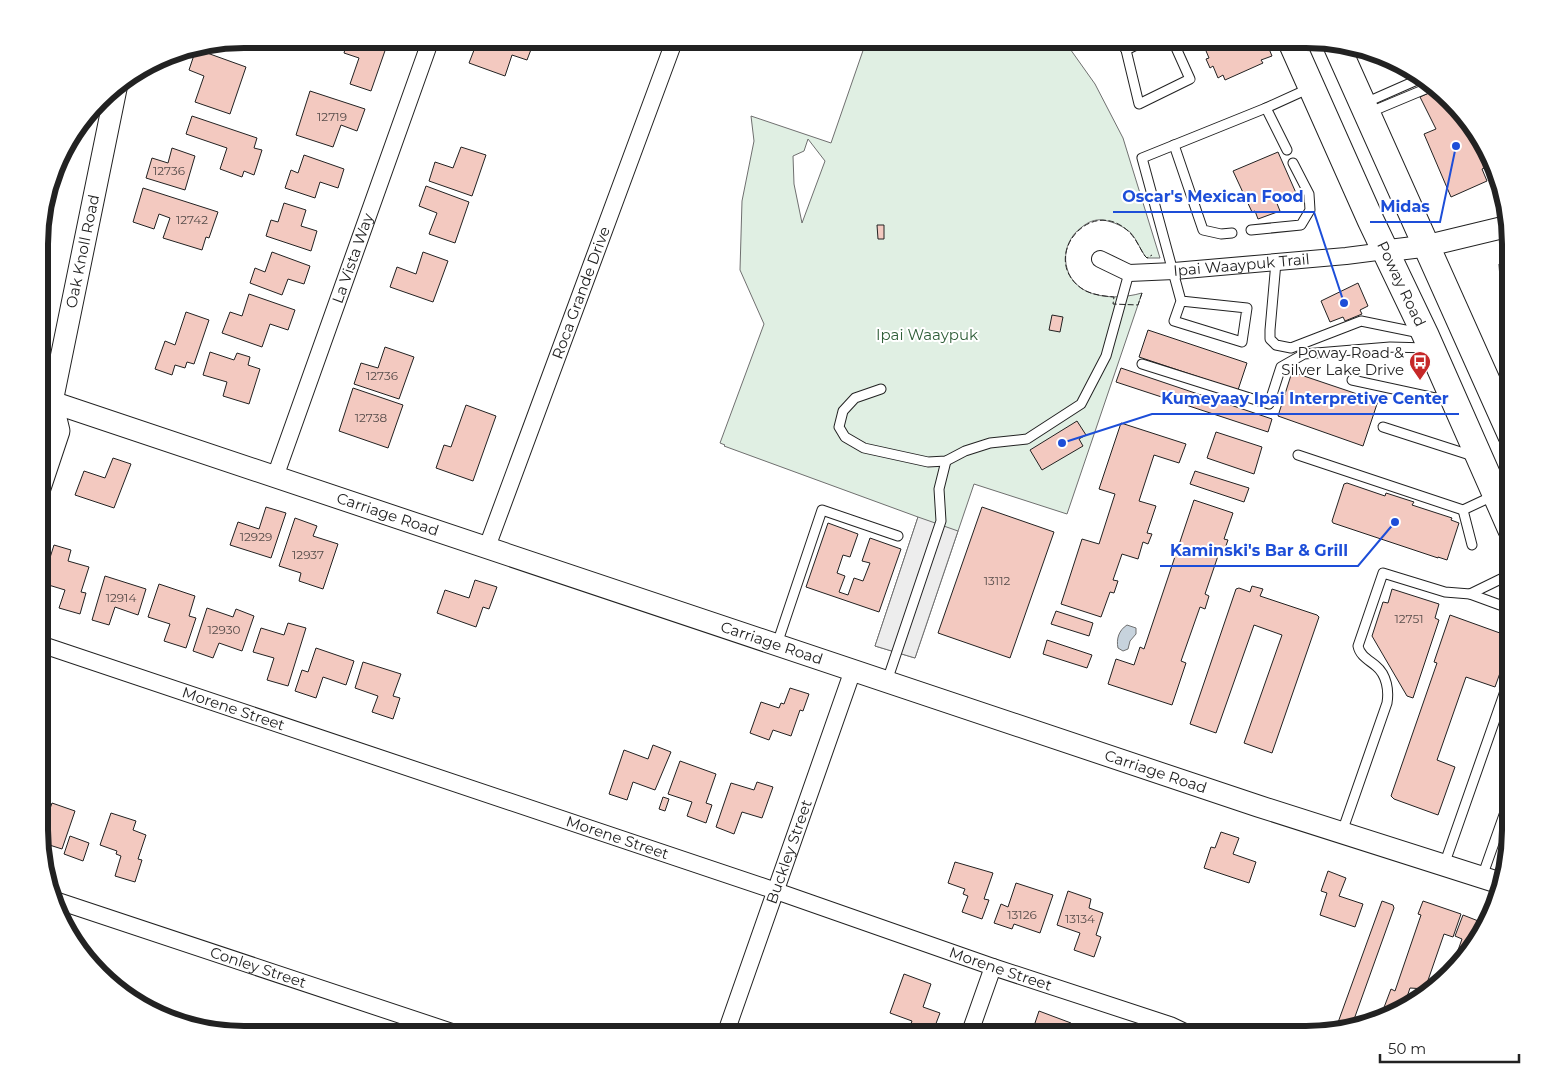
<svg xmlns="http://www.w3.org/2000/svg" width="1550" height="1074" font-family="Montserrat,sans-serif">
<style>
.green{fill:#e0efe3;stroke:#6f6f6f;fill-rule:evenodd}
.parking{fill:#ededed;stroke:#6f6f6f}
.water{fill:#c7d3dd;stroke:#6f6f6f}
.building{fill:#f3c9c0;stroke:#222}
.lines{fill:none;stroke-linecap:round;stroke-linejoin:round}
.service-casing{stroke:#222;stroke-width:11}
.minor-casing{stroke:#222;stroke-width:18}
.tertiary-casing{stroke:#222;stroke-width:23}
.primary-casing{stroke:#222;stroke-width:28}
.service{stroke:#fff;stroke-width:9}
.minor{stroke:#fff;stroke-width:16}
.tertiary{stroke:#fff;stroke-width:21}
.primary{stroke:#fff;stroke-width:26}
.fence{stroke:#222;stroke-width:1;stroke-dasharray:6 2.5;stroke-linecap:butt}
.labels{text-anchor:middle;stroke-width:4;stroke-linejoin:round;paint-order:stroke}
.number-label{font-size:12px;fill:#564c4a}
.street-label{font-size:15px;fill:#222;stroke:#fff}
.park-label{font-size:15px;fill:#2f5e38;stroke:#fff}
.poi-label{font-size:15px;fill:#222;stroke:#fff;text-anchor:end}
.rim{fill:none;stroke:#222;stroke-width:6}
.leader{fill:none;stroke:#1d4ed8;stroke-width:2}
.callout-dot{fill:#1d4ed8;stroke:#fff;stroke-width:2}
.callout-label{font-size:16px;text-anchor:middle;font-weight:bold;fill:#1d4ed8;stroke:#fff;stroke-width:4;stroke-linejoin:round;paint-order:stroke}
</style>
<rect width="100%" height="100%" fill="#fff"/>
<path class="green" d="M867,39H1063L1095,84L1123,138L1160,258H1147L1145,256C1140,249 1137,240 1131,233C1123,226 1114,222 1103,220C1095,219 1088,222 1082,227C1059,243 1060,278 1086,291C1103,299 1124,298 1142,293L1067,514L974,484L915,658L875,646L918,517L724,446L725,445L720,443L764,324L740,270L742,201L754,141L751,116L831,143ZM808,139L825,161L802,223L794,184L793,156L804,151Z"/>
<path class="parking" d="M918,517L958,531L915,658L875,646Z"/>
<path class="water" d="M1127,625L1136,628V634L1130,641L1128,649L1123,651L1118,648C1116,639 1119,630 1127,625Z"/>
<g class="building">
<path d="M348,39H378L388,42L371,91L350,84L359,58L344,53Z"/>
<path d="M490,39H535L527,60L512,55L505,76L469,63L476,45L486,49Z"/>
<path d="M1201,39H1265L1272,56L1261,60L1263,63L1225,80L1223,75L1218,78L1213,66L1210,68L1206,59L1209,58Z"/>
<path d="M196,49L246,67L230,114L195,102L204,76L189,70Z"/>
<path d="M1438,89L1480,137L1491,165L1482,169L1487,181L1451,197L1424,134L1436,129L1420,97Z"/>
<path d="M310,91L365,109L357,131L341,125L333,147L296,135Z"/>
<path d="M192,116L257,138L254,148L262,150L254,175L244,171L242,177L220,169L227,148L186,134Z"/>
<path d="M461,147L486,155L472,196L429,181L435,162L453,168Z"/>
<path d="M172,148L195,156L185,190L146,178L152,158L168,163Z"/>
<path d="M1278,152L1296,193L1276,201L1280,211L1258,219L1255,211L1252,212L1233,171Z"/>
<path d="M304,155L344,169L338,188L320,182L315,198L285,188L291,170L298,173Z"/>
<path d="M426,186L469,202L455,243L429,234L437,213L419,206Z"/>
<path d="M143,188L218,212L209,238L206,237L202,250L163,238L170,218L159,214L154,229L133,222Z"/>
<path d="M284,203L306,210L301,226L317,231L311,251L266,236L271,220L278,222Z"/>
<path d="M877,225H884V239H878Z"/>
<path d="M272,252L310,266L304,284L288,279L282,295L250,283L255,268L265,272Z"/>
<path d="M423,252L448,261L433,302L390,287L397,267L416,274Z"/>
<path d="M1511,263V355H1505L1499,264Z"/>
<path d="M1358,283L1368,306L1360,310L1362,314L1345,321L1343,317L1330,322L1321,301Z"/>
<path d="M249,294L295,310L288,330L270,324L262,347L222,333L230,312L242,316Z"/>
<path d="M186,312L209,320L194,364L187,362L185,368L175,365L172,375L155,369L165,341L175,345Z"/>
<path d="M1052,315L1063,317L1060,332L1049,330Z"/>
<path d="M1148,330L1247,363L1238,390L1139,357Z"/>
<path d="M385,347L414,357L399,399L354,384L361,363L378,368Z"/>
<path d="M210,352L234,360L237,353L250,357L248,365L260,369L249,404L223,396L227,382L203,375Z"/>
<path d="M1121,368L1272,419L1268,432L1116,382Z"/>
<path d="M1292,372L1378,401L1363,446L1278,416Z"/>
<path d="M353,388L403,405L388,448L339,431Z"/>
<path d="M466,405L496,416L473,481L436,468L444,445L451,447Z"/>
<path d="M1077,421L1086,435L1079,439L1083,446L1042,470L1030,450Z"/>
<path d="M1121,423L1186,444L1179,463L1154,455L1139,501L1156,506L1147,533L1152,534L1148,544L1143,542L1138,559L1122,554L1113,580L1118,581L1114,593L1110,592L1101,617L1061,604L1082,539L1099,544L1115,494L1099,489Z"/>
<path d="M1216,432L1262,447L1254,474L1207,458Z"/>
<path d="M113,458L131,464L114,508L75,495L84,471L105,478Z"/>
<path d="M1195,471L1249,488L1244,502L1190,484Z"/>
<path d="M1347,483L1385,496L1386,493L1414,502L1412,505L1452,518L1451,520L1459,523L1447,560L1438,557V558L1333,523L1332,521L1344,484Z"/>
<path d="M1194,500L1233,513L1224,539L1228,540L1223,554L1219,553L1205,594L1209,596L1205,609L1200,607L1181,661L1186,663L1172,705L1108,684L1116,659L1134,665L1140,647L1144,649Z"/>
<path d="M266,507L286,513L271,558L230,545L238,522L259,529Z"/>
<path d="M982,507L1054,532L1010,658L938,633Z"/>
<path d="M295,518L317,526L313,536L338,544L323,589L299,581L301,573L279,566Z"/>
<path d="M828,523L858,534L850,557L843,555L837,573L845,576L839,592L848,595L854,578L863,581L870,563L862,561L870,538L901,549L879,612L806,587Z"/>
<path d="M54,545L71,550L68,561L89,567L81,592L86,593L80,614L59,608L65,590L42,583Z"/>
<path d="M105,576L146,589L138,615L115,607L109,625L92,620Z"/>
<path d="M475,580L497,587L489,609L483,607L476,627L437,613L445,590L469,598Z"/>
<path d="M159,584L195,596L189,616L196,618L186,648L164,641L170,624L148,617Z"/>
<path d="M1252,586L1263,589L1260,596L1317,615L1319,617L1272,753L1244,743L1282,635L1254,625L1216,733L1190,724L1236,589L1239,588L1250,592Z"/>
<path d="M1392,589L1439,604L1435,618L1439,620L1413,698L1407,696L1372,636L1383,602L1388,603Z"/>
<path d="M207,608L233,617L236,609L254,616L242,651L219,643L213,658L193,651Z"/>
<path d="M1056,611L1093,623L1089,636L1051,624Z"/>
<path d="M1450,615L1511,637V642L1495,687L1466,677L1437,760L1455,767L1438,815L1394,799L1391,796L1437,663L1434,662Z"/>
<path d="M288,623L306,628L288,686L267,680L274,658L253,652L261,628L284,635Z"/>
<path d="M1047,640L1092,655L1087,668L1043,654Z"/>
<path d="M316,648L354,661L346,685L323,677L316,698L295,691L302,670L308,672Z"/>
<path d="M363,662L401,674L393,696L400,698L393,719L372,712L378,696L355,688Z"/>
<path d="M790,688L809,694L803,711L800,710L791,736L773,730L769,740L750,733L761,702L779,708L781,703L784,704Z"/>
<path d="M653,745L671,752L655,790L633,782L627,800L609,794L624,750L648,759Z"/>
<path d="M680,761L716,774L706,803L712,805L706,823L687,816L692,802L668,794Z"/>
<path d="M757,782L773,787L762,818L742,812L734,834L716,827L731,783L754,790Z"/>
<path d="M663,797L669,799L665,811L659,809Z"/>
<path d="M52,803L75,811L62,849L40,842V837Z"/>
<path d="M111,813L136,821L133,830L146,835L138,859L142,860L135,882L115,876L121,856L116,854L117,851L100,845Z"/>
<path d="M1221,832L1239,838L1233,854L1256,862L1249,883L1204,868L1211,847L1215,848Z"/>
<path d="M70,836L89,843L83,861L64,854Z"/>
<path d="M955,862L993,873L984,899L989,900L982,919L962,912L968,896L963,894L965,889L948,883Z"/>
<path d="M1328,871L1346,878L1339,896L1363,904L1355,927L1320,915L1327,893L1321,891Z"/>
<path d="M1016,883L1053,895L1040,933L1014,924L1012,929L994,923L1001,904L1008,907Z"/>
<path d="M1068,891L1091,899L1089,908L1103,913L1096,935L1101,937L1094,957L1074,950L1080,933L1057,925Z"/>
<path d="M1382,901L1393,905L1394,908L1352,1025L1336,1028Z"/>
<path d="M1423,901L1461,914L1453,937L1444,934L1425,989L1410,988L1407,997L1415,1000L1397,1014L1380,1018L1391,989L1395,991L1421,915L1418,914Z"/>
<path d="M1463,915L1486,924L1469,955L1451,970L1462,939L1455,936Z"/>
<path d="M904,974L931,984L923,1007L940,1013L932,1034L910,1026L912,1021L890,1013Z"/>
<path d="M1039,1011L1071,1023L1067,1035H1031Z"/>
</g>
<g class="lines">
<g class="service-casing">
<g id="service">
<path d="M1119,39L1126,50L1149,39"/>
<path d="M1126,50L1139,104L1190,79L1172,39"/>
<path d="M1365,103L1424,77"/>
<path d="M1266,108L1287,150"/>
<path d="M1368,113L1435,85"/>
<path d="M1174,145L1203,230L1221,234L1232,233"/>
<path d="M1251,230L1301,225L1310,210L1309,194L1293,163"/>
<path d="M1276,262L1270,330V339L1276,345L1291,348L1361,321L1420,333"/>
<path d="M1181,301L1174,321L1242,342L1247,308L1181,301L1142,158L1266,108L1310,88"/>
<path d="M1142,364L1269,404L1281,367L1304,354L1390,347L1428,348"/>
<path d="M1352,380L1449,401"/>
<path d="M881,389L855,398L843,411L839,427L845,437L864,448L928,462L946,461L965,451L990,443L1027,439L1081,404L1106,356L1129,273"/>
<path d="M1383,427L1473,456"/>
<path d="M1298,455L1463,510L1495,495"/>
<path d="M1463,510L1472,545"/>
<path d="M1470,594L1511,574"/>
<path d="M777,644L822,510L898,536"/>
<path d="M887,681L941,521L939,489L946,461"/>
<path d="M1342,832L1387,703C1389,691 1387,675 1376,666C1369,660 1360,656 1358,646L1383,573L1445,592L1470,594L1511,609"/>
<path d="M1444,865L1511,674"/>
<path d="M1482,877L1511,795"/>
</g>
</g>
<g class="minor-casing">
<g id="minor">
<path id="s1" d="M1100,259L1129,273L1174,271L1346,256L1385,251"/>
<path id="s2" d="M275,477L431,39"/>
<path id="s3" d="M487,547L675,39"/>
<path id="s4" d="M40,644L776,891L993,967L1170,1025L1191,1035"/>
<path id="s5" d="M55,900L461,1035"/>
<path id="s6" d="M725,1035L853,670"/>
<path d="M969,1035L993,967"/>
</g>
</g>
<g class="tertiary-casing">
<g id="tertiary">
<path d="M1385,251L1426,246L1509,226"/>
<path id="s7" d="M52,402L1258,806L1503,884"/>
<path id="s8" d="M40,413L52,402L117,84"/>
<path d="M40,488L59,431L52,402"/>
</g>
</g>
<g class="primary-casing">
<g id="primary">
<path id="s9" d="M1290,39L1371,221L1425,334L1511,529"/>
<path d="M1335,42L1511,435"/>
</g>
</g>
<use href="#service" class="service"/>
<use href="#minor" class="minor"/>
<use href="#tertiary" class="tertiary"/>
<use href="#primary" class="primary"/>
<path class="fence" d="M1142,293L1138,305L1113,304L1114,297C1104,296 1093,295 1084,290C1036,260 1091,192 1130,233C1137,240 1140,249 1145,256L1147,258L1152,255"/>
</g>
<defs>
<g id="bus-pin" transform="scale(1.125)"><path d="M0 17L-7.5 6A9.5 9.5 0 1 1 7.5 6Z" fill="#c62828" stroke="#fff"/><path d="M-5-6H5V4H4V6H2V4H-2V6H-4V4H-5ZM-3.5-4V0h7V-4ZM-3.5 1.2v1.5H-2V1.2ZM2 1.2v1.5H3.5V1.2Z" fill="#fff"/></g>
</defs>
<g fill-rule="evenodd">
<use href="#bus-pin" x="1420" y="362"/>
</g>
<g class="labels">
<g class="number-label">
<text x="332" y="121">12719</text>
<text x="169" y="175">12736</text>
<text x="192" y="224">12742</text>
<text x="382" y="380">12736</text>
<text x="371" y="422">12738</text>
<text x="256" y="541">12929</text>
<text x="308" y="559">12937</text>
<text x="997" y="585">13112</text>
<text x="121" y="602">12914</text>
<text x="1409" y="623">12751</text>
<text x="224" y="634">12930</text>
<text x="1022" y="919">13126</text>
<text x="1080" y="923">13134</text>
</g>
<g class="street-label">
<text dy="5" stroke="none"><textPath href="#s8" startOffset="170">Oak Knoll Road</textPath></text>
<text dy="5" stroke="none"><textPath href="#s2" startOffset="232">La Vista Way</textPath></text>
<text dy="5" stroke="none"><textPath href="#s1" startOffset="145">Ipai Waaypuk Trail</textPath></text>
<text dy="5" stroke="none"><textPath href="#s9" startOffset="269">Poway Road</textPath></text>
<text dy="5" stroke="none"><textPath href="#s3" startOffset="271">Roca Grande Drive</textPath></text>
<text dy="5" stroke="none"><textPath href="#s7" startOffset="354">Carriage Road</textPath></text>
<text dy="5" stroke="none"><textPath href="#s7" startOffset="759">Carriage Road</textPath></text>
<text dy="5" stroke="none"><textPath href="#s4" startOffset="204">Morene Street</textPath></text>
<text dy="5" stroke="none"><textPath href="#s7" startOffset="1164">Carriage Road</textPath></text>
<text dy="5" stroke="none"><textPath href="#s4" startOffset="609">Morene Street</textPath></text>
<text dy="5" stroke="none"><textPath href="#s6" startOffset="194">Buckley Street</textPath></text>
<text dy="5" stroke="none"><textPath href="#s5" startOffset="214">Conley Street</textPath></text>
<text dy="5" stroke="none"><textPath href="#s4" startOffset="1014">Morene Street</textPath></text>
</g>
<g class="park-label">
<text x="927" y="340">Ipai Waaypuk</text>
</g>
<g class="poi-label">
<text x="1404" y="358">Poway Road &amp;<tspan x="1404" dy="17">Silver Lake Drive</tspan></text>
</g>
</g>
<path d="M0 0H1550V1074H0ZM244 48H1306A196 196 0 0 1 1502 244V830A196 196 0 0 1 1306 1026H244A196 196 0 0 1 48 830V244A196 196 0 0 1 244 48Z" fill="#fff" fill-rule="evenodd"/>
<path class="rim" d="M244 48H1306A196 196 0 0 1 1502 244V830A196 196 0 0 1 1306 1026H244A196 196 0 0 1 48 830V244A196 196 0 0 1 244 48Z"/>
<path class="leader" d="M1344 303L1314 212H1113M1456 146L1440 222H1370M1062 443L1152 414H1459M1395 522L1358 566H1160"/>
<g class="callout-dot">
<circle cx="1344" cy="303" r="5"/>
<circle cx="1456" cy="146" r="5"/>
<circle cx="1062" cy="443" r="5"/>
<circle cx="1395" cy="522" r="5"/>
</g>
<g class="callout-label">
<text x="1213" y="202">Oscar's Mexican Food</text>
<text x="1405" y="212">Midas</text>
<text x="1305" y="404">Kumeyaay Ipai Interpretive Center</text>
<text x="1259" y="556">Kaminski's Bar &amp; Grill</text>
</g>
<path d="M1380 1054v8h139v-8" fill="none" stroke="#222222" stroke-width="2.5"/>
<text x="1388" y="1054" font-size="15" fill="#222222" stroke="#ffffff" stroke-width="4" paint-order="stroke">50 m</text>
</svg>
